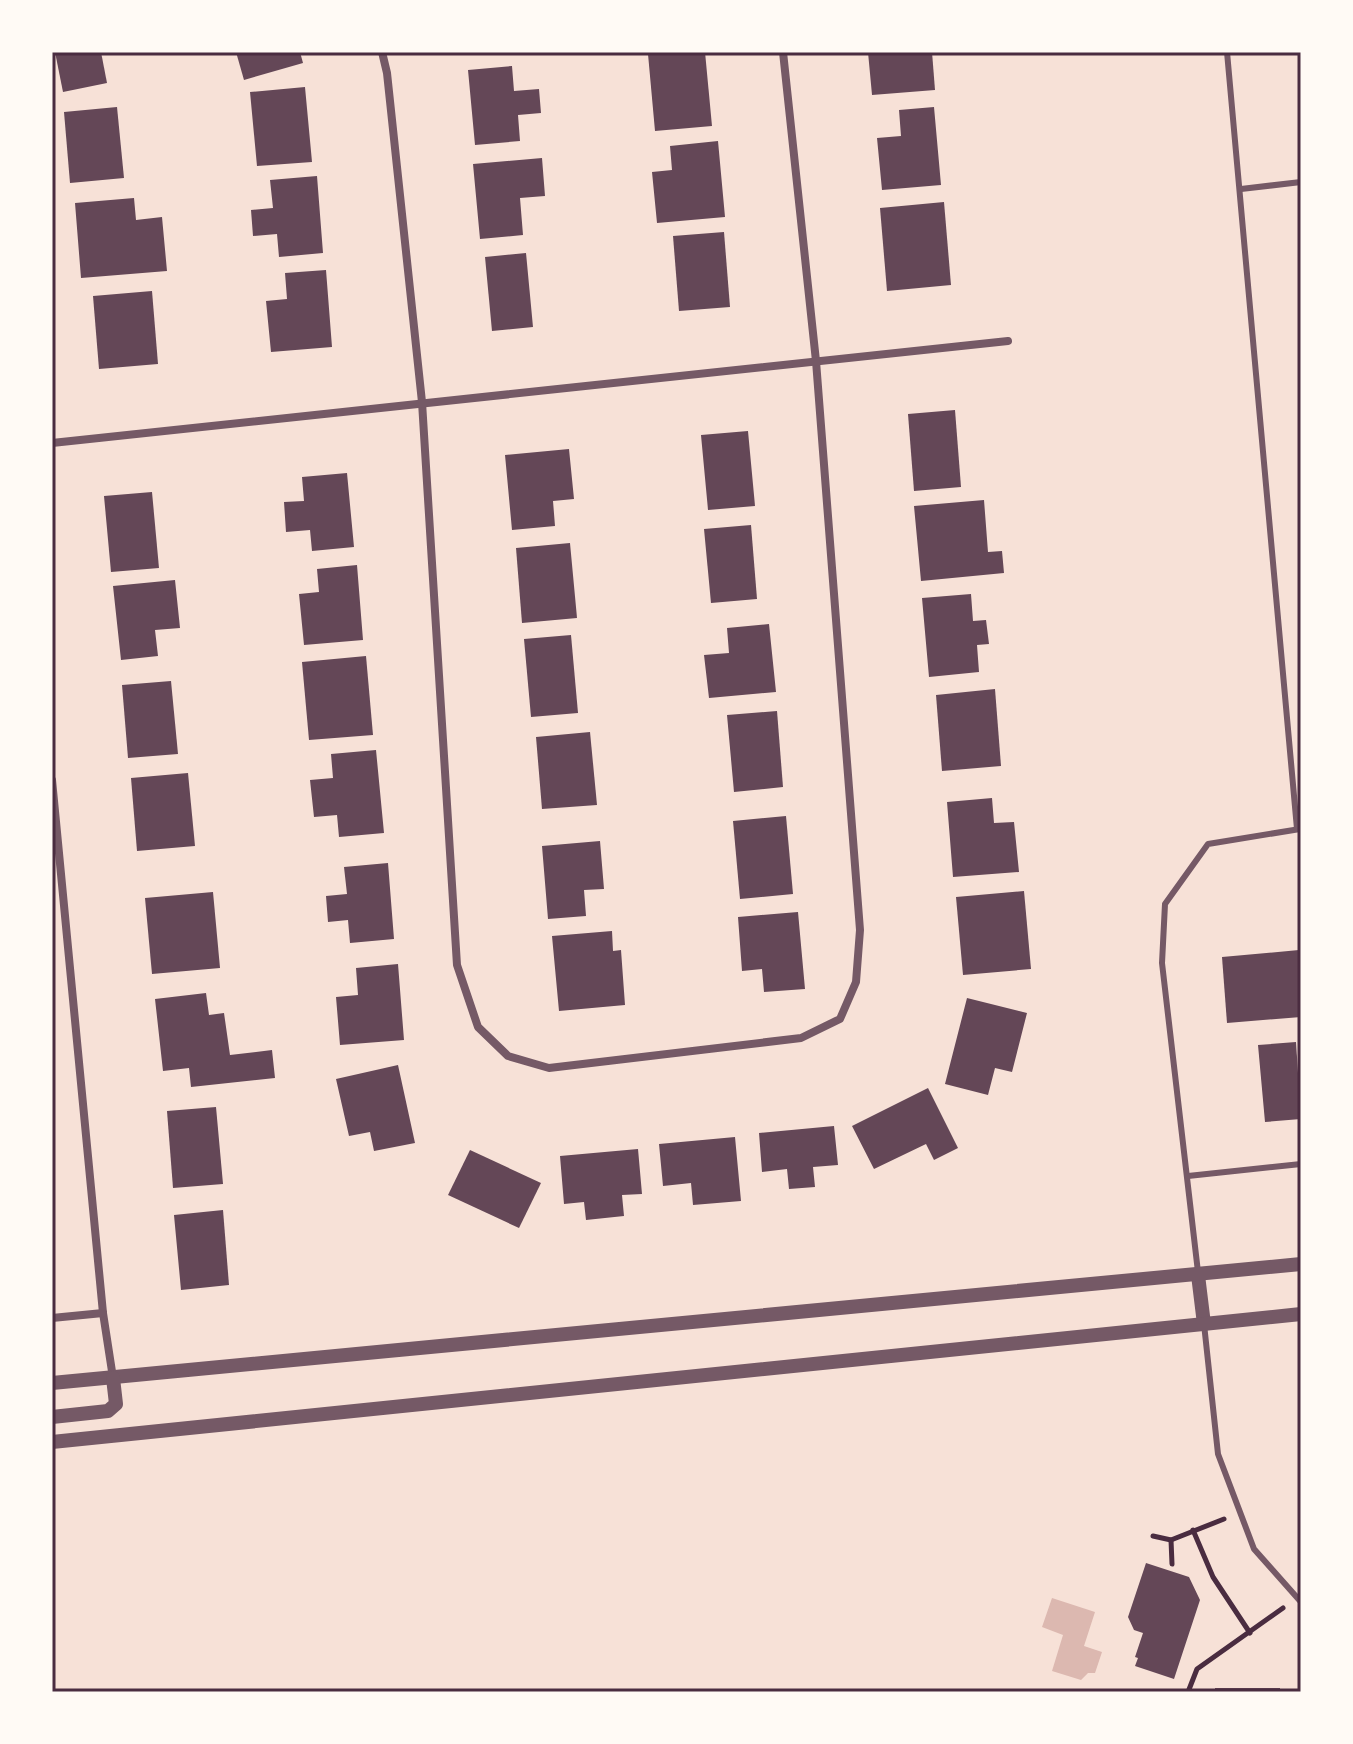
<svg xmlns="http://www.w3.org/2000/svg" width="1353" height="1744" font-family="Lato,sans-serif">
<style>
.water{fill:#dcb8b0}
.building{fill:#644757}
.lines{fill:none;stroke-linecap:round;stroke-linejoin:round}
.path{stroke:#4a2c40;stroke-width:5}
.service{stroke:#755966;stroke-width:6}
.minor{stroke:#755966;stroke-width:8}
.tertiary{stroke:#755966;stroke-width:14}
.neatline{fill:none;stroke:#4a2c40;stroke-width:3}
</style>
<rect width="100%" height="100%" fill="#f7e1d7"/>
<path class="water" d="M1052,1598L1095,1612L1084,1646L1102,1652L1095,1673H1088L1081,1680L1052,1671L1063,1635L1042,1627Z"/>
<g class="building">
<path d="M55,52H101L107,83L63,92Z"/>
<path d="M236,52H300L303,63L244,80Z"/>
<path d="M676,52H705L712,126L655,131L648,54Z"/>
<path d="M868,52H932L935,90L872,95Z"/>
<path d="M512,66L514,91L539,89L541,113L518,115L520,141L475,145L468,70Z"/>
<path d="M305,87L312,162L257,166L250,92Z"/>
<path d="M117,107L124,178L70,183L64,112Z"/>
<path d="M934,107L941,185L882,190L877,138L901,136L899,110Z"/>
<path d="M718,141L725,217L657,223L652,172L672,170L670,146Z"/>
<path d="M542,158L545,196L520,198L523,235L480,239L473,164Z"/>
<path d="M317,176L323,253L279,257L277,234L253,236L251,210L273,208L270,180Z"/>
<path d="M134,198L136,220L162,217L167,271L81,278L75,203Z"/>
<path d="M944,202L951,285L887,291L880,208Z"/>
<path d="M724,232L730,307L679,311L673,236Z"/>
<path d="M526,253L533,327L492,331L485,257Z"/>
<path d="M326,270L332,347L271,352L266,301L287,299L285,273Z"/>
<path d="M152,291L158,364L99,369L93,296Z"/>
<path d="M955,410L961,487L914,491L908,414Z"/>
<path d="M748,431L755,506L708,510L701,435Z"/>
<path d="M569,449L574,499L553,501L555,526L512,530L505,455Z"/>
<path d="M347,473L354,547L312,551L310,530L286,532L284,502L304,501L302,477Z"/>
<path d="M152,492L159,568L111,572L104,496Z"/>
<path d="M984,500L988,552L1002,551L1004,573L921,581L914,506Z"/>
<path d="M751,525L757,599L711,603L704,529Z"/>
<path d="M570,543L577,618L522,623L516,548Z"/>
<path d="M357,565L363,640L304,645L299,594L319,592L317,569Z"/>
<path d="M175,580L180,628L155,630L158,656L121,660L113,586Z"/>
<path d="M971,594L973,621L986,620L989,644L977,645L979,672L929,677L922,598Z"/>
<path d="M769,624L776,692L709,698L704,655L729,653L727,628Z"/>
<path d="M571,635L578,713L531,717L524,639Z"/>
<path d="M366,656L373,735L309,740L302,662Z"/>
<path d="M171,681L178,754L128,758L122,685Z"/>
<path d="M995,689L1001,766L942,771L936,695Z"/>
<path d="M777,711L783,787L734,792L727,715Z"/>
<path d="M590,732L597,805L542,809L536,737Z"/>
<path d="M376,750L384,833L339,837L337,815L314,817L310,780L333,778L331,754Z"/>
<path d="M188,773L195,846L137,851L131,778Z"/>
<path d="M992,798L994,823L1014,822L1019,872L953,877L947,802Z"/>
<path d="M786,816L793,894L740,899L733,821Z"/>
<path d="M600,841L604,889L584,890L586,916L548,919L542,846Z"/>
<path d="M388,863L394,939L350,943L348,920L328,922L326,896L347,894L344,867Z"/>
<path d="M1024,891L1031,969L963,975L956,897Z"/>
<path d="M213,892L220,968L152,974L145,898Z"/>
<path d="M798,912L805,989L764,992L762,969L742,971L738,917Z"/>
<path d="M612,931L613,951L621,950L625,1005L559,1011L552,936Z"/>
<path d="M1299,950L1301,1017L1227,1023L1222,957Z"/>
<path d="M398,964L404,1040L340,1045L336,997L358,995L356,968Z"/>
<path d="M206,993L209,1015L224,1013L230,1055L272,1050L275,1078L191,1087L189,1068L163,1071L155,999Z"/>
<path d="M967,998L1027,1013L1012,1072L995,1068L988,1095L945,1084Z"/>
<path d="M1296,1042L1301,1119L1265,1122L1258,1045Z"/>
<path d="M398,1065L415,1143L374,1151L370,1132L349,1136L336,1079Z"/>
<path d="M928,1088L958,1148L934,1160L926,1144L874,1169L852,1126Z"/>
<path d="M216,1107L223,1184L173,1188L167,1111Z"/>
<path d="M834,1126L838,1165L813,1167L815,1187L789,1189L787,1169L762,1172L759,1133Z"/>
<path d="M735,1137L741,1201L693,1205L691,1183L663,1186L659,1144Z"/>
<path d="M638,1149L642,1194L622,1195L624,1216L586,1220L584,1202L564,1204L560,1156Z"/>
<path d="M470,1150L541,1183L519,1228L448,1195Z"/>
<path d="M223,1210L229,1285L181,1290L174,1215Z"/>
<path d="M1146,1563L1189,1577L1200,1600L1174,1679L1135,1666L1138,1658L1135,1657L1143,1633L1134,1630L1128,1617Z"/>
<rect x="1215" y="1688" width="65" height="4"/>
</g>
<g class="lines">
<g class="path">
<path d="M1193,1530L1213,1577L1250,1633"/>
<path d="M1153,1536L1171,1540L1224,1519"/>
<path d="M1171,1540L1172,1564"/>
<path d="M1188,1692L1197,1669L1283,1608"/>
</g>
<g class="service">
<path d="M1227,52L1297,829"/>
<path d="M1241,189L1301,182"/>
<path d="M1188,1176L1301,1164"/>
<path d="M1198,1272L1162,963L1165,904L1208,844L1300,829"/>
<path d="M1204,1324L1218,1454L1254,1549L1301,1602"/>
</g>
<g class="minor">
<path d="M382,52L387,73L422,402L457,965L478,1027L508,1056L549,1068L801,1038L840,1019L856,982L860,930L816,361L783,52"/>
<path d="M52,443L1008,341"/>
<path d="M52,780L103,1313L113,1378"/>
<path d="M52,1318L103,1313"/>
</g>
<g class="tertiary">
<path d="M1198,1275L1204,1324"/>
<path d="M52,1383L1301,1264"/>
<path d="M52,1417L108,1411L116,1404L113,1378"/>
<path d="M52,1442L1301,1314"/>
</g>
</g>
<rect width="1353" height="1744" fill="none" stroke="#fffaf5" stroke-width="108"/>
<rect x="54" y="54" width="1245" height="1636" class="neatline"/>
</svg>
